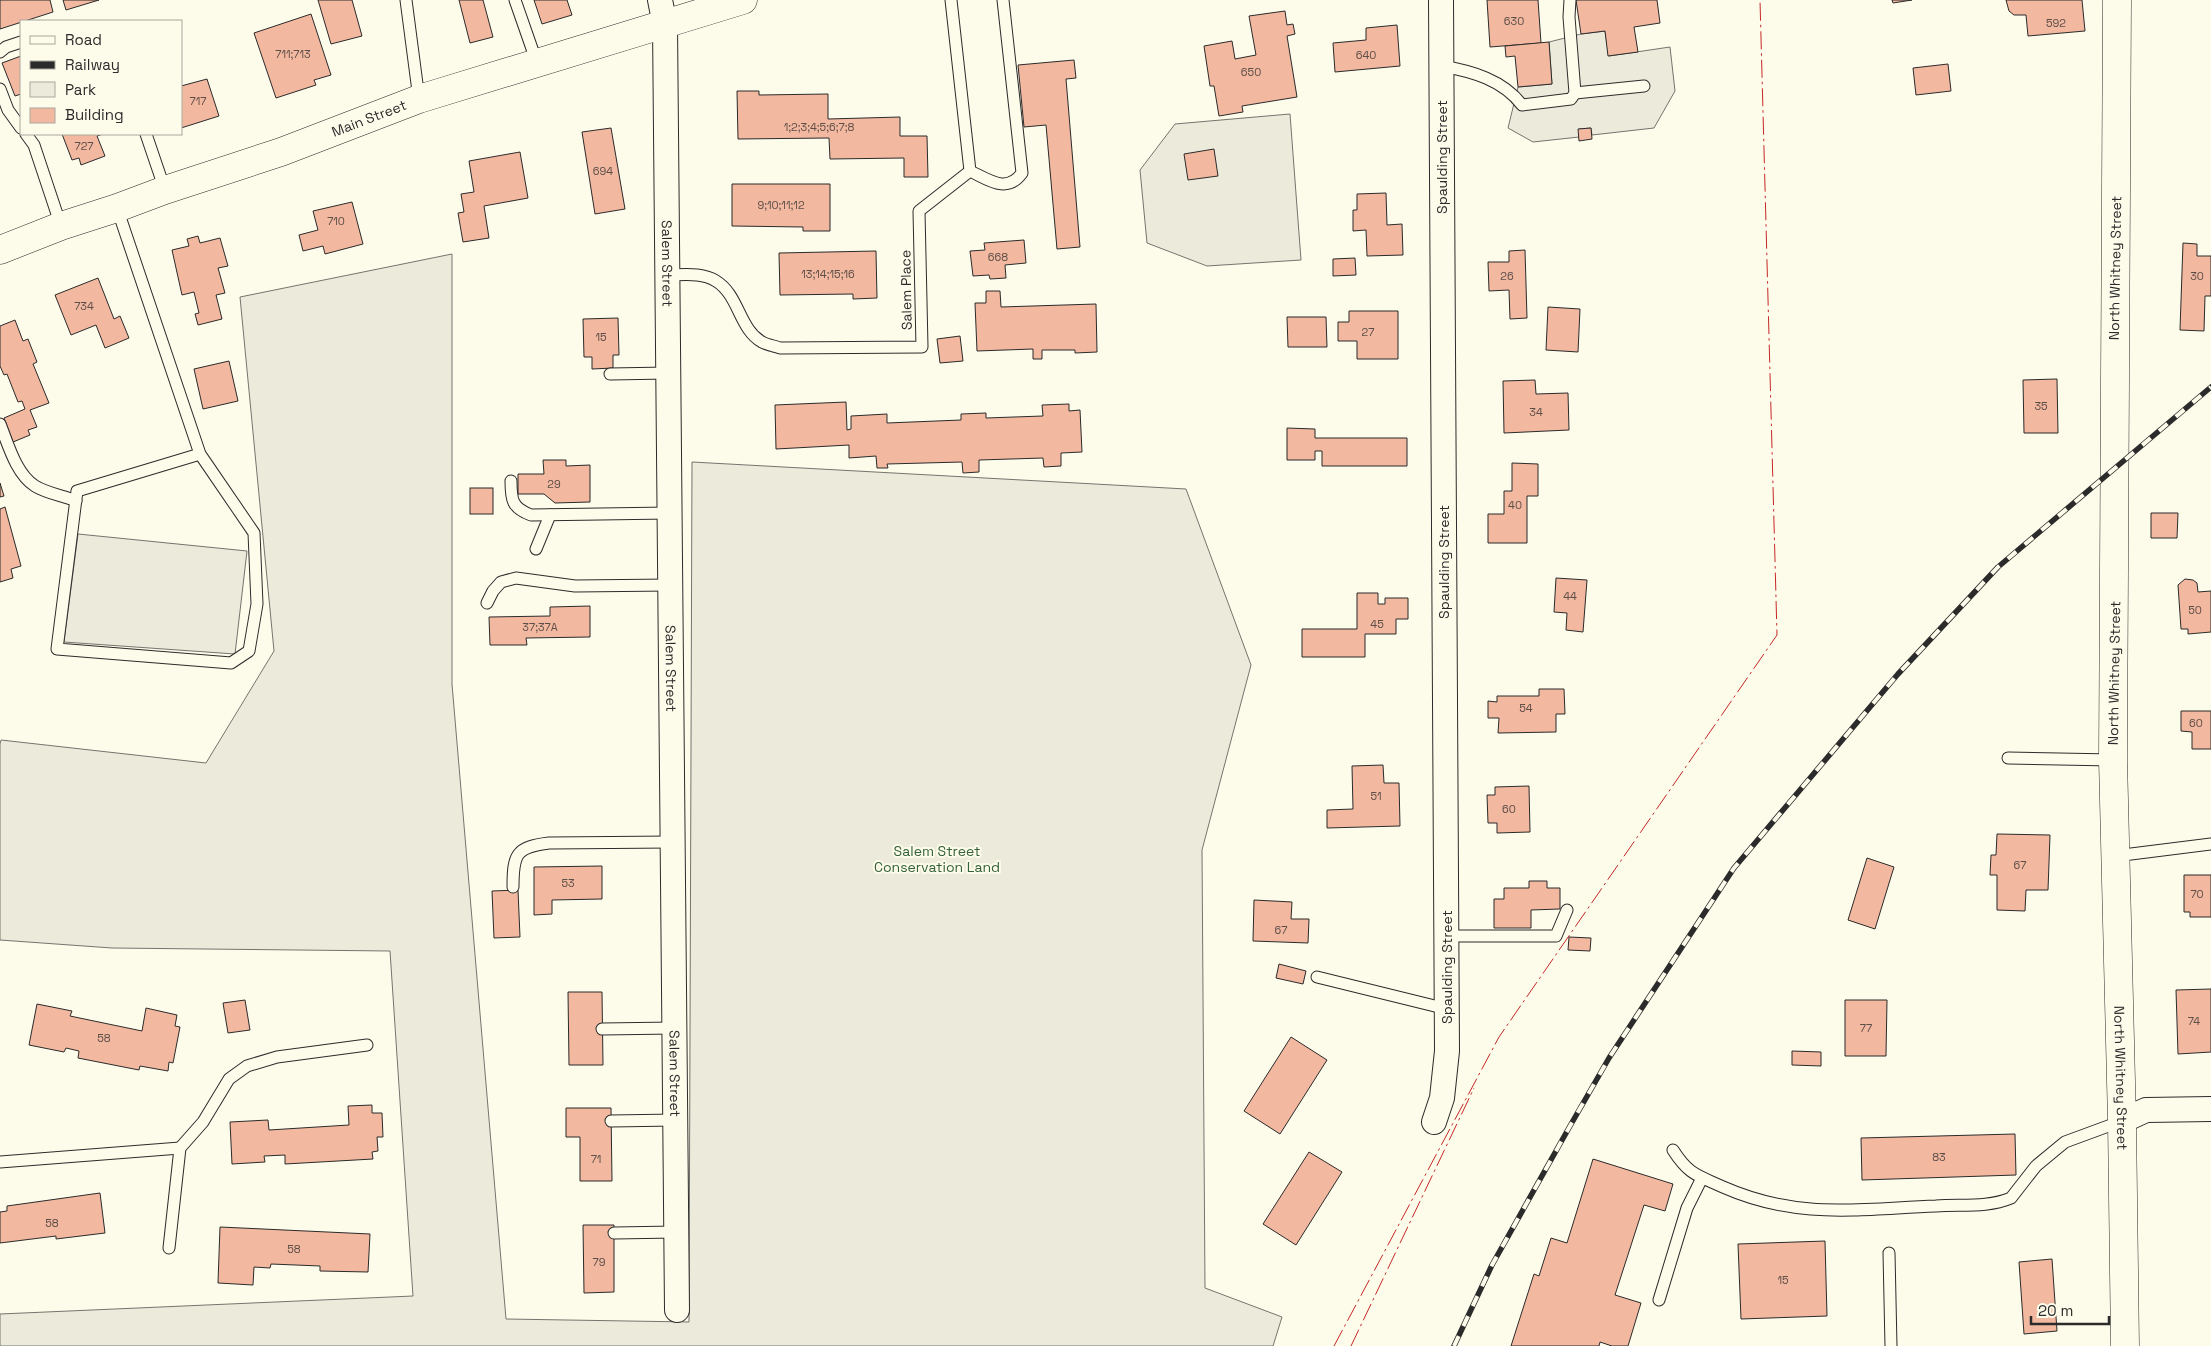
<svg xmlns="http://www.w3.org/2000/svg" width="2211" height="1346" font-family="'Space Grotesk',sans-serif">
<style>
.green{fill:#ecebdb;stroke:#74746e}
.parking{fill:#eceadb;stroke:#74746e}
.building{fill:#f2b8a0;stroke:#2b2b2b}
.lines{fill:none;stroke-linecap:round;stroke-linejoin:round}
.service-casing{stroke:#2b2b2b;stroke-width:13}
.minor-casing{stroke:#2b2b2b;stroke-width:26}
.tertiary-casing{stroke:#2b2b2b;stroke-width:29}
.secondary-casing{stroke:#2b2b2b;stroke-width:29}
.service{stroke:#fdfbea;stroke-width:11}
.minor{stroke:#fdfbea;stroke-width:24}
.tertiary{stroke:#fdfbea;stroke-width:28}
.secondary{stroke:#fdfbea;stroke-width:28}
.rail-casing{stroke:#2b2b2b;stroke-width:5.5}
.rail{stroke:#fdfbea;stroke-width:4;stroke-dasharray:11;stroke-linecap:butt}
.power{stroke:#c62828;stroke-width:1;stroke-dasharray:18 4 2.5 4;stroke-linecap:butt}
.labels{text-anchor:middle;stroke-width:4;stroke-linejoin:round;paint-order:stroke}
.number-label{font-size:11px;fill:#5d4e48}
.street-label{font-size:14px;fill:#2b2b2b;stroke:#fdfbea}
.park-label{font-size:14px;fill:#34623c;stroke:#fdfbea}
</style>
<rect width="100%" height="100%" fill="#fdfbea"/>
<path class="green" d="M452,254V684L506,1319L689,1322L692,462L1186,489L1251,665L1202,850L1205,1288L1282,1317L1273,1346H0V1314L413,1296L390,951L112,948L0,940V744L1,740L206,763L274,651L240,297Z"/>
<g class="parking">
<path d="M1605,31L1609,56L1670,47L1675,91L1654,128L1592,135L1591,128L1579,129V137L1533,142L1508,128L1518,87L1552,84L1549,42L1581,34Z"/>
<path d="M1290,114L1301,260L1207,266L1147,243L1140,170L1175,124Z"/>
<path d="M78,534L247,551L235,654L64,642Z"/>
</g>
<g class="building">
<path d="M0,0H50L53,12L0,29Z"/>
<path d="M63,0H99L66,10Z"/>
<path d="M318,0H352L362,36L331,44Z"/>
<path d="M459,0H483L493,37L470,43Z"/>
<path d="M534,0H567L572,15L542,24Z"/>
<path d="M1487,0H1538L1541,43L1490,47Z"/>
<path d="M1576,0H1657L1660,23L1634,27L1638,52L1608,56L1605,31L1581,34Z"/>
<path d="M1892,0H1912L1893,3Z"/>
<path d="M2006,0H2082L2085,31L2028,36L2026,15H2014L2009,11Z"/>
<path d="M1285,11L1287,25L1293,24L1295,34L1287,36L1297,97L1242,106L1243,112L1219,116L1214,86H1210L1204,46L1232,41L1235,59L1256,55L1249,16Z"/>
<path d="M311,14L331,75L314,80L316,85L276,98L254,33Z"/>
<path d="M1397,25L1400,66L1335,72L1333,43L1366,40V28Z"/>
<path d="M1549,42L1552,84L1518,87L1515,56L1506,57L1505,46Z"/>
<path d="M21,56V94L15,96L2,63Z"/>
<path d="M1074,60L1076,78L1066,79L1080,247L1057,249L1046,125L1024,127L1018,65Z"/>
<path d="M1948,64L1951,91L1916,95L1913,68Z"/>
<path d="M207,79L219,116L181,128V86Z"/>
<path d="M737,91H759V95L828,94V119L900,117V136H927L928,177H904V158L830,159L829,138L738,139Z"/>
<path d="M611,128L625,209L595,214L582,132Z"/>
<path d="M1591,128L1592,139L1579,141L1578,129Z"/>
<path d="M62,134H103L97,136L105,156L81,165L79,158L72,160Z"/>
<path d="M1214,149L1218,176L1188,180L1184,154Z"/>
<path d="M520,152L528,198L484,206L489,238L463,242L458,213L464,212L461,194L474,192L469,161Z"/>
<path d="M732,184H830V231H803V227L732,226Z"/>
<path d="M1386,193L1387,225L1402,224L1403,255L1367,256L1366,230L1353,231V210H1357V194Z"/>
<path d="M352,202L363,244L325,254L323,246L303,251L299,235L318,230L313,211Z"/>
<path d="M198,236L200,243L220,238L228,266L218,268L225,293L216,295L222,319L198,325L195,314L199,313L194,292L182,295L172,250L189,246L187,239Z"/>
<path d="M1024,240L1026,263L1005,265L1006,278L990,279L989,275L973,276L970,251L985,250L984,243Z"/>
<path d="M2183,243L2197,244V256H2211V296H2205L2204,331L2180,330Z"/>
<path d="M1525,250L1527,318L1510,319L1509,290L1489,291L1488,262H1509V251Z"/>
<path d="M876,251L877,298L853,299V294L780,295L779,253Z"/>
<path d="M1355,258L1356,275L1333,276V259Z"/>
<path d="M98,278L114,319L120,316L129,338L105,348L96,325L71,335L55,295Z"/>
<path d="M986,291H1000L1001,307L1096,304L1097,352L1075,353V350H1042V359H1033V349L977,351L975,303H986Z"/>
<path d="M1548,307L1580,309L1578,352L1546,350Z"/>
<path d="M1349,311H1398V359H1357V341H1338V322H1349Z"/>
<path d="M1287,317H1326L1327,347H1288Z"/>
<path d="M618,318L619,355H613V368L592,369V357H584L583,319Z"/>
<path d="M15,320L23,341L28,339L37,362L33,364L49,403L30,410L37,427L28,430L30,435L13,442L4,418L25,409L22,401L18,402L7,374L4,375L0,366V326Z"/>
<path d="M960,336L963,361L940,363L937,339Z"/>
<path d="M229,361L238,401L203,409L194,369Z"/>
<path d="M2057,379L2058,433H2024L2023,380Z"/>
<path d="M1535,380L1536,394L1568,393L1569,430L1504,433L1503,381Z"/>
<path d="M846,402L847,430L851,429V416L887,414V423L961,420V414L986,413V418L1043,416L1042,405L1069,404V411L1080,410L1082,452L1061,453V466L1044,467L1043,458L979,460V472L963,473L962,462L887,464L888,468H877L876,456L849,458V445L776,449L775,405Z"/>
<path d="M1287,428L1315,429V438H1407V466H1322V451H1315V460H1287Z"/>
<path d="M543,460H566V466L590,465V502L555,503L544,494H518V474H544Z"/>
<path d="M1512,463L1538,464V496H1527V543H1488V514H1504V491H1512Z"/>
<path d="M0,483L4,496L0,497Z"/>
<rect x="470" y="488" width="23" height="26"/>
<path d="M5,507L21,566L11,569L13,578L0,582V509Z"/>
<path d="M2151,513H2178L2177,538H2151Z"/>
<path d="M1556,578L1587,580L1583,632L1566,630L1567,613L1554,612Z"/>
<path d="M2185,579L2193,580L2197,583L2198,592L2211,591V632L2188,634V629H2181L2178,585Z"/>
<path d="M1357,593H1378V604H1385V598H1408V619H1396V634H1365V657H1302V629H1357Z"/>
<path d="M590,606V637L526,638L527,645H490L489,617L550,616V607Z"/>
<path d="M1539,689H1564L1565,714H1556V732L1498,733L1499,718H1488V701L1497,702V696H1539Z"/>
<path d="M2181,711H2211V749H2192V732L2181,731Z"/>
<path d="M1383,765L1384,783H1399L1400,826L1327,828V810L1353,809L1352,766Z"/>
<path d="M1529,786L1530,832L1497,833V823H1488L1487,795H1495V787Z"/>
<path d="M1997,834L2050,835L2048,890H2026L2025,911L1997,910V875H1990L1991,855H1996Z"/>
<path d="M1867,858L1894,867L1875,929L1848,920Z"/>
<path d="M602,866V899L552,900V914L534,915V867Z"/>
<path d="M2184,875H2211V917H2190V912H2184Z"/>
<path d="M1529,881H1547V888H1560V909L1531,910V928H1494V899H1504V888H1529Z"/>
<path d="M518,890L520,937L494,938L492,891Z"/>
<path d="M1254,900L1292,902L1291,919H1309L1308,943L1253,941Z"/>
<path d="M1569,937L1591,938L1590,951L1568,950Z"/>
<path d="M1279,964L1306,971L1303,984L1276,978Z"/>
<path d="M2211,989V1052L2178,1054L2176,990Z"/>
<path d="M568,992H602L603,1065H569Z"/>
<path d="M245,1000L250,1030L228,1033L223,1003Z"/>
<path d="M1845,1000H1887L1886,1056H1845Z"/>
<path d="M37,1004L72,1011L70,1016L142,1031L146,1008L177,1015L175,1026L180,1027L173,1063L169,1062L168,1071L140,1066L139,1070L78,1058L79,1051L66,1048L64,1052L29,1045Z"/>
<path d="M1291,1037L1327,1060L1280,1134L1244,1111Z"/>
<path d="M1792,1051L1821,1052V1066L1792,1065Z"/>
<path d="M372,1105V1113H382L383,1137H377L378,1151L372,1152L373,1159L285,1164V1155L264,1156L265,1162L232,1164L230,1122L268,1120L269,1130L349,1125L348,1106Z"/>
<path d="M566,1108H611L612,1181H580V1137H566Z"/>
<path d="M2015,1134L2016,1175L1862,1180L1861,1138Z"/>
<path d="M1309,1152L1342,1172L1296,1245L1263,1224Z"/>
<path d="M1593,1159L1673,1184L1665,1211L1644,1205L1615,1295L1641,1303L1628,1346H1612L1600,1342L1599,1346H1511L1534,1274L1539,1276L1551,1238L1567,1243Z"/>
<path d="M100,1193L105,1233L56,1239V1236L0,1243V1212L7,1211V1206Z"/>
<path d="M583,1225H614V1292L584,1293Z"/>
<path d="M220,1227L370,1234L368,1272L320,1271V1266L271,1264L270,1268L254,1267L253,1285L218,1283Z"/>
<path d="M1825,1241L1827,1316L1741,1319L1738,1244Z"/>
<path d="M2052,1259L2057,1331L2024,1334L2019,1262Z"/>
</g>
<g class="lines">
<g class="service-casing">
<g id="service">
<path d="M406,0L419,99"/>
<path d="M515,0L537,63"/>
<path d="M0,52L6,47L21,42"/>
<path d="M1441,66C1472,71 1503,80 1522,105L1571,99L1575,93L1569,17L1570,0"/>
<path d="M0,89L8,110L21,128"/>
<path d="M1575,93L1644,86"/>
<path d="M26,134L34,145L61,226"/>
<path d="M146,134L165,190"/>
<path d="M970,171C989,180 1007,194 1022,173L1003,0"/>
<path d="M117,208L200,454L77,491L57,649L231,663L249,651L257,604L254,533L200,454"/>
<path d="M667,275C683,275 702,272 716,281C739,295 739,329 762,342C767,345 775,346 780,348L922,347L919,211L970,171L951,0"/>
<path d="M610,374L668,373"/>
<path d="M0,424C8,444 16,474 35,486C46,493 64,496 76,501"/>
<path d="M511,481C511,500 512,508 531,515L669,513"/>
<path d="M536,549L550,515"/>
<path d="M487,603L493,591L501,582L516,578L575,586L670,585"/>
<path d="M2008,758L2113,760"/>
<path d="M2115,856L2211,844"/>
<path d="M513,887C513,854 516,847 549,843L672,842"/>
<path d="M1447,936H1556L1567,910"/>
<path d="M1317,977L1447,1009"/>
<path d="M602,1029L674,1028"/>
<path d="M611,1121L675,1120"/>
<path d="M1673,1150C1689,1175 1697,1175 1723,1187C1798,1220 1857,1209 1936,1206C1961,1204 1987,1208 2011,1198L2036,1166L2065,1142L2122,1121"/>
<path d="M0,1162L180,1148"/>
<path d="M614,1233L676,1232"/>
<path d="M169,1248L180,1148L203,1122L229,1079L247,1066L277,1057L367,1045"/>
<path d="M1889,1253L1891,1346"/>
<path d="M1659,1300L1687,1208L1702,1178"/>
</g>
</g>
<g class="minor-casing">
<g id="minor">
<path id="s1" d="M660,0L665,25L677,1310"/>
<path d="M2122,1121L2146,1110L2211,1109"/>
<path d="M1434,1122L1442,1098L1447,1051L1441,0"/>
</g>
</g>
<g class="tertiary-casing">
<g id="tertiary">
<path id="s2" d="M2117,0L2113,760L2122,1121L2125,1346"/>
</g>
</g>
<g class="secondary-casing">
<g id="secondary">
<path id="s3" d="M0,250L61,226L117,208L165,190L281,152L419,99L743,0"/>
</g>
</g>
<use href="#service" class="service"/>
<use href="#minor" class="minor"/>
<use href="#tertiary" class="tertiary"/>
<use href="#secondary" class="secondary"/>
<g class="rail-casing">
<path id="rail" d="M1454,1346L1492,1265L1570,1126L1609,1058L1734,868L1898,674L1998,567L2211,387"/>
</g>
<use href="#rail" class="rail"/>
<g class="power">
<path d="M1334,1346L1499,1037L1777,635L1760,0"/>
<path d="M1351,1346L1474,1088"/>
</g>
</g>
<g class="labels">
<g class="number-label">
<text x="1514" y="25">630</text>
<text x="2056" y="27">592</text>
<text x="293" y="58">711;713</text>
<text x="1366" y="59">640</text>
<text x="1251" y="76">650</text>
<text x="198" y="105">717</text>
<text x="819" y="131">1;2;3;4;5;6;7;8</text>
<text x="84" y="150">727</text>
<text x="603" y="175">694</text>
<text x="781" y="209">9;10;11;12</text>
<text x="336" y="225">710</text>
<text x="998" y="261">668</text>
<text x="828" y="278">13;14;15;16</text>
<text x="1507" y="280">26</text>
<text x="2197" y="280">30</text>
<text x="84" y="310">734</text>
<text x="1368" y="336">27</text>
<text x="601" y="341">15</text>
<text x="2041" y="410">35</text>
<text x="1536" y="416">34</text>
<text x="554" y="488">29</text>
<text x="1515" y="509">40</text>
<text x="1570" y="600">44</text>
<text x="2195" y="614">50</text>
<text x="1377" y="628">45</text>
<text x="540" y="631">37;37A</text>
<text x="1526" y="712">54</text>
<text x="2196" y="727">60</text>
<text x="1376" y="800">51</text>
<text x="1509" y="813">60</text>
<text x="2020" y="869">67</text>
<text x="568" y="887">53</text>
<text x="2197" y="898">70</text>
<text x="1281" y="934">67</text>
<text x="2194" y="1025">74</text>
<text x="1866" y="1032">77</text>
<text x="104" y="1042">58</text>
<text x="1939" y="1161">83</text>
<text x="596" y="1163">71</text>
<text x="52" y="1227">58</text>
<text x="294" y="1253">58</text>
<text x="599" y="1266">79</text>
<text x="1783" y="1284">15</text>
</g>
<g class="street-label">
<text dy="5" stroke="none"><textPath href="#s3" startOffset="392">Main Street</textPath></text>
<text transform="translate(1442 157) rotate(-90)" y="5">Spaulding Street</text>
<text dy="5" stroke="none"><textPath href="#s1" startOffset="264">Salem Street</textPath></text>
<text transform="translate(2115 268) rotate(-89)" y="5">North Whitney Street</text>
<text transform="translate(906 290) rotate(-91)" y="5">Salem Place</text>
<text transform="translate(1444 562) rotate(-90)" y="5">Spaulding Street</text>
<text dy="5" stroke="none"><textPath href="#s1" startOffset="669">Salem Street</textPath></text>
<text transform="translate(2114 673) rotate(-89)" y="5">North Whitney Street</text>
<text transform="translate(1447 967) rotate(-90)" y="5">Spaulding Street</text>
<text dy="5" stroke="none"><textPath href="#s1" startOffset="1074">Salem Street</textPath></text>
<text dy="5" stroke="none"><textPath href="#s2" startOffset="1078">North Whitney Street</textPath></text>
</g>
<g class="park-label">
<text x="937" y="856">Salem Street<tspan x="937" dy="16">Conservation Land</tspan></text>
</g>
</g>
<rect x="20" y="20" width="162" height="115" fill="#fdfbea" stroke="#a9a89e"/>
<rect x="30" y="36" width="25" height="8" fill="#fdfbea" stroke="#a9a89e"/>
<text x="65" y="45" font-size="15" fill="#2b2b2b">Road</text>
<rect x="30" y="61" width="25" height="8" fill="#2b2b2b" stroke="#a9a89e"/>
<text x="65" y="70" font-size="15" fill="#2b2b2b">Railway</text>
<rect x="30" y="82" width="25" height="15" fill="#ecebdb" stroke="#a9a89e"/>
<text x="65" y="95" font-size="15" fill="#2b2b2b">Park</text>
<rect x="30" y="108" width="25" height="15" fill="#f2b8a0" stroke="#a9a89e"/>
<text x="65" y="120" font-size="15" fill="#2b2b2b">Building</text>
<path d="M2031 1316v8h78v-8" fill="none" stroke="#2b2b2b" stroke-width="2.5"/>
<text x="2038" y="1316" font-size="15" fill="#2b2b2b" stroke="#fdfbea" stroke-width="4" paint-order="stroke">20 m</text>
</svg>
